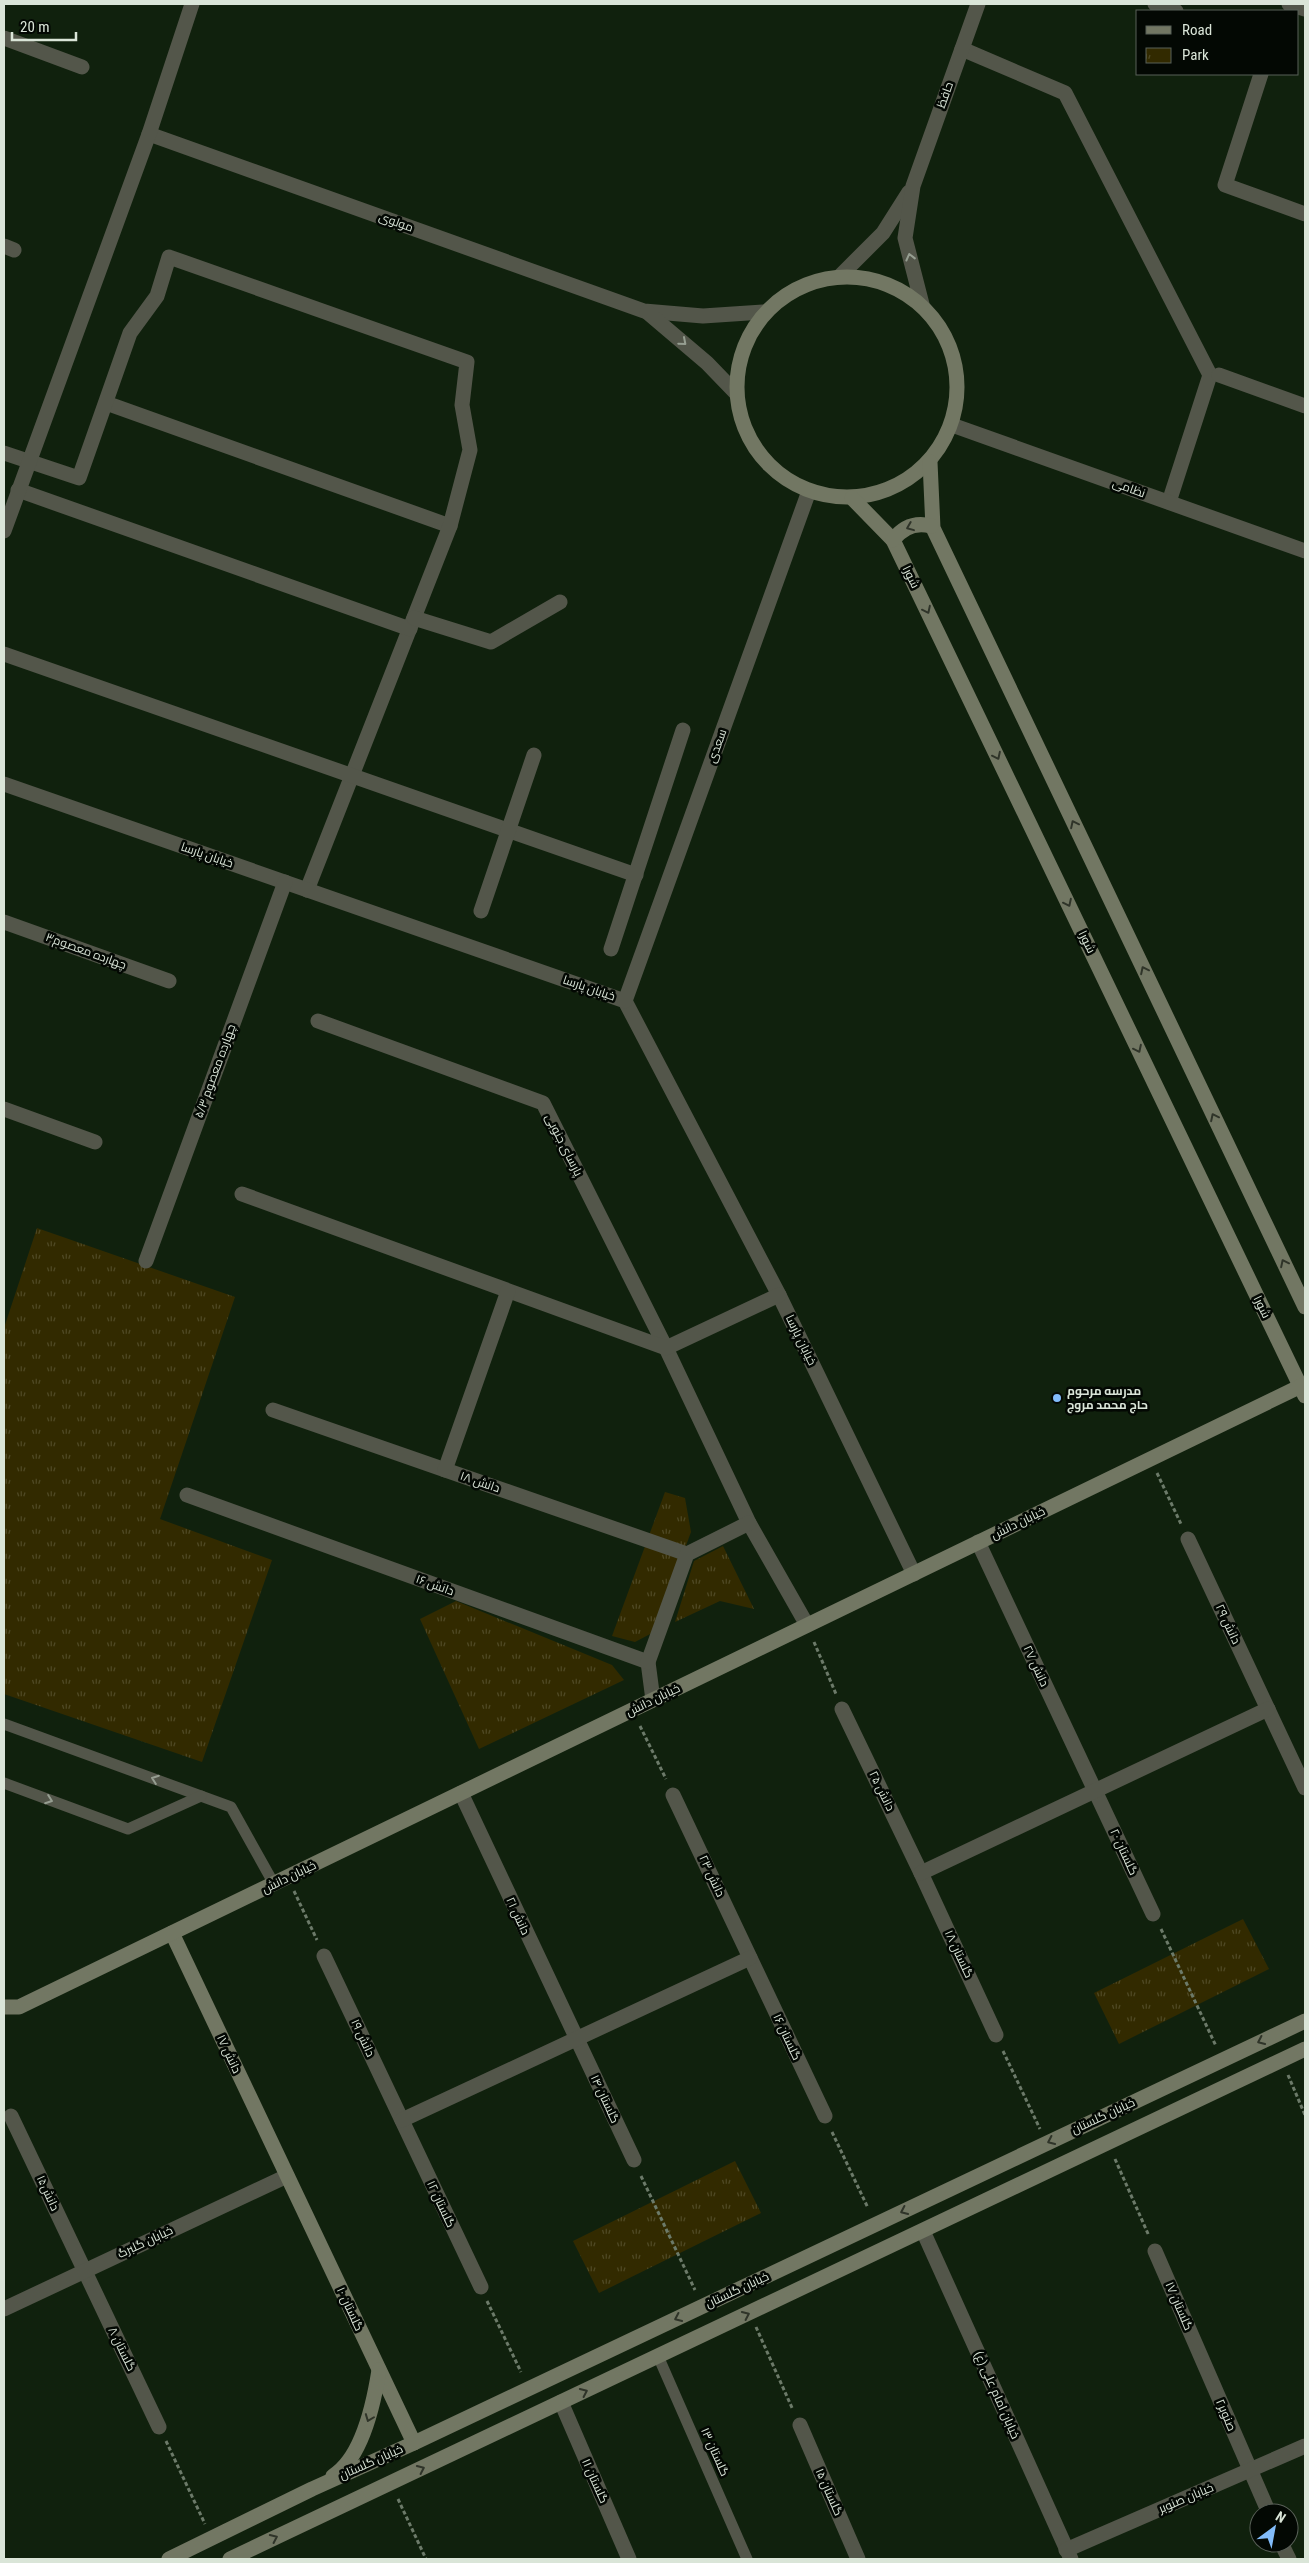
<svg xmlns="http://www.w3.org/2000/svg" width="1309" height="2563" font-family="'Roboto Condensed',Cairo,sans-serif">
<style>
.park{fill:url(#park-tufts)}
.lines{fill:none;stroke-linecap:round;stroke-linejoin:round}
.path{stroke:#6c7a69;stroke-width:3;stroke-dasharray:4 2.5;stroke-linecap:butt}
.lane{stroke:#53564a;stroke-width:11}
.street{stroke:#53564a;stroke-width:15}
.secondary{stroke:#727763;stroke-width:15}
.oneway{stroke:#969e91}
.oneway2{stroke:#2f3429}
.poi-dot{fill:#82bcfa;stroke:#030803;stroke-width:2}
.labels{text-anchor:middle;stroke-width:5;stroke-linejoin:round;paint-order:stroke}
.street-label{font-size:12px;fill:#dae5d8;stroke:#030803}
.poi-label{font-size:12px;font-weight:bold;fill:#dae5d8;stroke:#030803;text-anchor:start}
</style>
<defs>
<pattern id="park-tufts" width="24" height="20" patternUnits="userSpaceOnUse" patternTransform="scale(1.25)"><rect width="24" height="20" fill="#322a00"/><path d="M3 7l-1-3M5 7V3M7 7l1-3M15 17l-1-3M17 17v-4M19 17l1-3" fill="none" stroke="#4f4924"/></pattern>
</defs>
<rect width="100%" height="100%" fill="#10210d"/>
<g class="park">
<path d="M37,1228L235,1297L160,1519L272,1560L202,1762L4,1694V1328Z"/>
<path d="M665,1492L685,1498L691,1532L654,1632L635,1642L612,1636Z"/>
<path d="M723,1546L754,1609L720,1601L675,1622L694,1561Z"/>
<path d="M456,1601L612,1665L624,1680L479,1749L420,1619Z"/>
<path d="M1243,1919L1269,1969L1119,2044L1094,1993Z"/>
<path d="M735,2161L761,2213L599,2293L573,2241Z"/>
</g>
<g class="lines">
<g class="path">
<path d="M1157,1473L1181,1524"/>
<path d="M814,1642L836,1694"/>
<path d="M640,1726L666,1779"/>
<path d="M294,1891L317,1940"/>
<path d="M1161,1929L1216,2046"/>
<path d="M1003,2051L1040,2129"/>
<path d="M1288,2075L1305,2115"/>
<path d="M832,2132L868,2208"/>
<path d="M1115,2159L1149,2236"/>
<path d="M641,2176L695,2290"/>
<path d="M487,2301L521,2372"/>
<path d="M756,2327L793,2410"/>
<path d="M166,2441L205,2524"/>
<path d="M398,2499L426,2559"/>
</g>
<g class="lane">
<path d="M4,1724L231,1807L274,1884"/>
<path d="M4,1783L128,1829L201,1796"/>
<path d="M658,2356L747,2559"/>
</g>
<g class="street">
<path d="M1155,4L1176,11"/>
<path d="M1289,4L1305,9"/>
<path d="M4,38L82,67"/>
<path d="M962,49L1065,93L1210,375L1169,502"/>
<path d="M1261,74L1225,185L1305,214"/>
<path d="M149,134L644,311L703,316L763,312"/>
<path d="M4,246L14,250"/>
<path d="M841,275L883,233L909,192"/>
<path d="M922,304L905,238L913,186L978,4"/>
<path d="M647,312L707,363L735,392"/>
<path d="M1219,375L1305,406"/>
<path d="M106,403L450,526"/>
<path d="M952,425L1305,551"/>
<path d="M4,453L79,478L130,333L157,296L169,257L467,362L462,405L470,450L450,526L307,890"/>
<path d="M18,490L410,629"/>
<path d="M4,531L149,134L192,4"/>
<path d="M414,618L491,642L560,602"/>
<path d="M4,654L636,875"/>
<path d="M4,784L625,1001L779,1295L914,1574"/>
<path d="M481,911L534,755"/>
<path d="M4,922L169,981"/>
<path d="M611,949L683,730"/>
<path d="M625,1001L809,491"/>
<path d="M318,1021L543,1103L666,1348L749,1523L807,1625"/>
<path d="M4,1109L95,1142"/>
<path d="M242,1194L666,1348L779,1295"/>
<path d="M146,1261L285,882"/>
<path d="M273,1410L687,1554"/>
<path d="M445,1470L508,1291"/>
<path d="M187,1495L648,1662L653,1700"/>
<path d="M1188,1539L1305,1788"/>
<path d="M978,1542L1153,1914"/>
<path d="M648,1662L687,1554L749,1523"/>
<path d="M842,1709L921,1873L996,2035"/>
<path d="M461,1793L634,2160"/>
<path d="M673,1795L825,2116"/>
<path d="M921,1873L1268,1709"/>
<path d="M324,1956L481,2287"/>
<path d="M11,2116L159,2427"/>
<path d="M402,2120L750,1958"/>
<path d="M923,2231L1071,2559"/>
<path d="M1155,2251L1269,2513"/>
<path d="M4,2309L287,2176"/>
<path d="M561,2402L629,2559"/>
<path d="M800,2425L858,2559"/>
<path d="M1281,2543L1289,2559"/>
<path d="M1066,2550L1305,2446"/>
</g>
<g class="secondary">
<circle cx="847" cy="387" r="110"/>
<path d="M930,462L933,528L1305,1307"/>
<path d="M852,498L893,540L1305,1396"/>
<path d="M893,540C903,527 916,522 931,526"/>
<path d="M172,1933L414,2443"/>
<path d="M4,2007H19L1301,1386"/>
<path d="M333,2476C363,2457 374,2402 379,2370"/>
<path d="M169,2559L312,2489L414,2443L1305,2021"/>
<path d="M230,2559L1305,2049"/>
</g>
</g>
<defs><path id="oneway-chevron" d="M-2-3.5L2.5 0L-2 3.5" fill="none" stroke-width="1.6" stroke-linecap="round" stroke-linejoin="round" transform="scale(1.25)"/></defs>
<g class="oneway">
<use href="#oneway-chevron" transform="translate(910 257) rotate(-104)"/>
<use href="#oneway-chevron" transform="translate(683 342) rotate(41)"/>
<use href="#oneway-chevron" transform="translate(155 1779) rotate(-160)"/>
<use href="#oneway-chevron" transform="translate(49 1800) rotate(20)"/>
</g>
<g class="oneway2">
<use href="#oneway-chevron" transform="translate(910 527) rotate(158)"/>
<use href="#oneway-chevron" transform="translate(927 610) rotate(64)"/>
<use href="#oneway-chevron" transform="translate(997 756) rotate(64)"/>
<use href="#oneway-chevron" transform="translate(1074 824) rotate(-116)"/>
<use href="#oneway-chevron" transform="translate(1068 903) rotate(64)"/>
<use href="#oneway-chevron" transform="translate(1144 970) rotate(-116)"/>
<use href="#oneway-chevron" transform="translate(1138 1049) rotate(64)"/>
<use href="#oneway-chevron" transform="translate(1214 1117) rotate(-116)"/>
<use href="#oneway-chevron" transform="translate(1284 1263) rotate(-116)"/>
<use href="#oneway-chevron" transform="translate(1261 2041) rotate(155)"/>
<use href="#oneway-chevron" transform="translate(1051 2141) rotate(155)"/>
<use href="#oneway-chevron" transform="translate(904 2211) rotate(155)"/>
<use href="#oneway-chevron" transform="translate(746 2315) rotate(-25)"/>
<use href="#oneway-chevron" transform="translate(678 2318) rotate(155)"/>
<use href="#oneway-chevron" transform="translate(584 2392) rotate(-25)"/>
<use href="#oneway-chevron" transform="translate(369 2418) rotate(111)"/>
<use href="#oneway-chevron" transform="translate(421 2469) rotate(-25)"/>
<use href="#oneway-chevron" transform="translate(274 2538) rotate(-25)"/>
</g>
<circle class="poi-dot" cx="1057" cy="1398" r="5"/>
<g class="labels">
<g class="street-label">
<text transform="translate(945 95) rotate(-70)" y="4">حافظ</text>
<text transform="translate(396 222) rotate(20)" y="4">مولوی</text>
<text transform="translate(1129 488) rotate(20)" y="4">نظامی</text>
<text transform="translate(911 577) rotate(64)" y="4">شورا</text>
<text transform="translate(717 746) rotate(-70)" y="4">سعدی</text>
<text transform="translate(207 855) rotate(19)" y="4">خیابان پارسا</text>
<text transform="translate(1087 942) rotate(64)" y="4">شورا</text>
<text transform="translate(86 951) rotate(20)" y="4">چهارده معصوم۳</text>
<text transform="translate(589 988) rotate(19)" y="4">خیابان پارسا</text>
<text transform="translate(215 1071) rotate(-70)" y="4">چهارده معصوم ۵/۳</text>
<text transform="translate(564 1145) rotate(63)" y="4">پارسای جنوبی</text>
<text transform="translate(1262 1307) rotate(64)" y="4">شورا</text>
<text transform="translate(801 1340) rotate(64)" y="4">خیابان پارسا</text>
<text transform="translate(480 1482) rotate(19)" y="4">دانش ۱۸</text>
<text transform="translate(1018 1523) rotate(-26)" y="4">خیابان دانش</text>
<text transform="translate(435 1585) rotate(20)" y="4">دانش ۱۶</text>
<text transform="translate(1228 1624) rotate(65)" y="4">دانش ۲۹</text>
<text transform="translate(1036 1666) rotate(65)" y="4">دانش ۲۷</text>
<text transform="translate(653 1700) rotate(-26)" y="4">خیابان دانش</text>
<text transform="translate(882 1791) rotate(64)" y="4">دانش ۲۵</text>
<text transform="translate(1124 1852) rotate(65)" y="4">گلستان ۲۰</text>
<text transform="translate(712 1876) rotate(65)" y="4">دانش ۲۳</text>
<text transform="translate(289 1877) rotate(-26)" y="4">خیابان دانش</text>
<text transform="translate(518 1916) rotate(65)" y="4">دانش ۲۱</text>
<text transform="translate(959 1954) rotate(65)" y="4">گلستان ۱۸</text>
<text transform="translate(787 2037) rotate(65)" y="4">گلستان ۱۶</text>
<text transform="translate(363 2038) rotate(65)" y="4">دانش ۱۹</text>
<text transform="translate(229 2054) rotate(65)" y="4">دانش ۱۷</text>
<text transform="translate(605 2099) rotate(65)" y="4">گلستان ۱۴</text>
<text transform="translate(1103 2116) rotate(-25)" y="4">خیابان گلستان</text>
<text transform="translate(48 2193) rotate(65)" y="4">دانش۱۵</text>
<text transform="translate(441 2204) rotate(65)" y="4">گلستان ۱۲</text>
<text transform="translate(145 2242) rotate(-25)" y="4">خیابان گلبرگ</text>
<text transform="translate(737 2290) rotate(-25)" y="4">خیابان گلستان</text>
<text transform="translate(1179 2306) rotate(67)" y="4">گلستان ۱۷</text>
<text transform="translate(350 2309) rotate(65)" y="4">گلستان ۱۰</text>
<text transform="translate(122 2349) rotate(64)" y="4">گلستان ۸</text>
<text transform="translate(997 2395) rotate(66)" y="4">خیابان امام علی (ع)</text>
<text transform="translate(1226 2415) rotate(67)" y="4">صنوبر۲</text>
<text transform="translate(715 2452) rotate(66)" y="4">گلستان ۱۳</text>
<text transform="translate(371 2462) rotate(-24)" y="4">خیابان گلستان</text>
<text transform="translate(595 2481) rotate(66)" y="4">گلستان ۱۱</text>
<text transform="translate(829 2492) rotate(66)" y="4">گلستان ۱۵</text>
<text transform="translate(1186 2498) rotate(-23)" y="4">خیابان صنوبر</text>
</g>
<g class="poi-label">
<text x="1067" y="1395">مدرسه مرحوم<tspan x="1067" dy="14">حاج محمد مروج</tspan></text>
</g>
</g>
<rect width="1309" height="2563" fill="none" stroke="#dae5d8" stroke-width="10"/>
<rect x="1136" y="10" width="162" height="65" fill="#030803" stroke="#596058"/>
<rect x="1146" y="26" width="25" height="8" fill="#727763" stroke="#596058"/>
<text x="1182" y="35" font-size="15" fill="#dae5d8">Road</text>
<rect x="1146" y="48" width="25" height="15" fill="url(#park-tufts)" stroke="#596058"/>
<text x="1182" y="60" font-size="15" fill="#dae5d8">Park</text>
<g transform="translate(1274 2528) rotate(32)"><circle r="24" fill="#030803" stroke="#596058"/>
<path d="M0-4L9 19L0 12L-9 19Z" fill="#82bcfa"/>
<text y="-8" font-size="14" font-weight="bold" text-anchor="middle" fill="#dae5d8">N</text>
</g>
<path d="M12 32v8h64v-8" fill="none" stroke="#dae5d8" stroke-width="2.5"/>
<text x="20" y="32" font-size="15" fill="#dae5d8" stroke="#030803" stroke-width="4" paint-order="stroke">20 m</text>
</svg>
